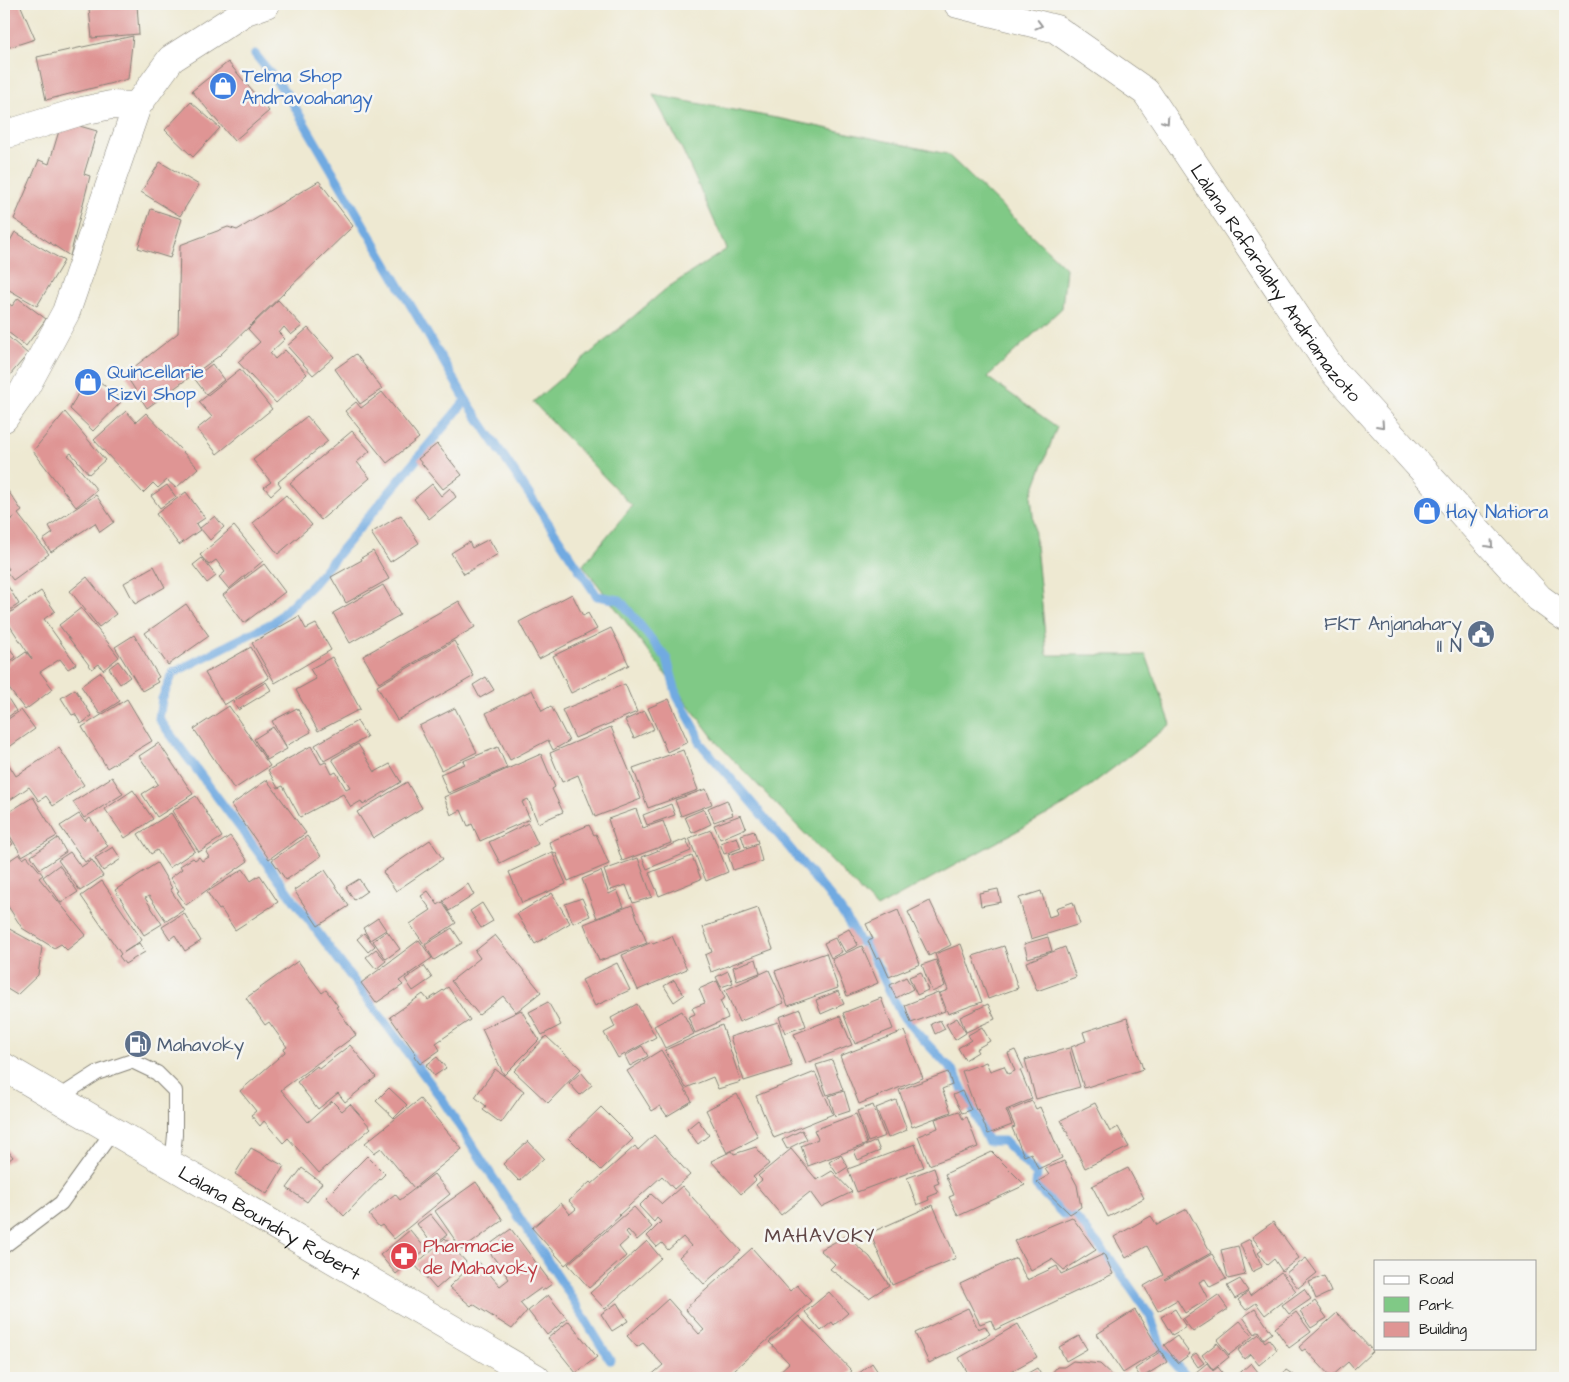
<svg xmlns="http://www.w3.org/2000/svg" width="1569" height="1382" font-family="'Architects Daughter',sans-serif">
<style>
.green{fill:#80c986;stroke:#4e7251}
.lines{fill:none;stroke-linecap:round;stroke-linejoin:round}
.stream{stroke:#71aae1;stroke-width:9}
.building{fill:#df9594}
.lane-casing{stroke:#858277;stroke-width:16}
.street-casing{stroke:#858277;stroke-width:29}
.secondary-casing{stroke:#858277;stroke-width:29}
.lane{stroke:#fff;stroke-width:14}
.street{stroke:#fff;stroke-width:28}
.secondary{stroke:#fff;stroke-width:28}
.oneway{stroke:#999}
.labels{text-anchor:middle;stroke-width:5;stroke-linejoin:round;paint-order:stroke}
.shop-label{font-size:19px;fill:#366cbe;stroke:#f6f6f2;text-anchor:start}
.street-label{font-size:19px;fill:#1c1c1c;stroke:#f6f6f2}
.service-label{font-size:19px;fill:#4e5e75;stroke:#f6f6f2;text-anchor:end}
.health-label{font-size:19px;fill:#be3a42;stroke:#f6f6f2;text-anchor:start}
.neighbourhood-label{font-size:20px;letter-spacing:1px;fill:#604646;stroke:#f6f6f2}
</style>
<rect width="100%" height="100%" fill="#f6f6f2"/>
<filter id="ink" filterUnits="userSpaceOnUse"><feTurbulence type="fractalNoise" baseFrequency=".02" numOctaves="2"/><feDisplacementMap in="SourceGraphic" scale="10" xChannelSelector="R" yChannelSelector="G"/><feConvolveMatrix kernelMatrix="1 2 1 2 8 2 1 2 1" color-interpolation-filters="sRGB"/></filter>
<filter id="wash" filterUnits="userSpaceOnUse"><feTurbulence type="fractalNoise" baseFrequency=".0096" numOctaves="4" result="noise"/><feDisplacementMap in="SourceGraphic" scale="20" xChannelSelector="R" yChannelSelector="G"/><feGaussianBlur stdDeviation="1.12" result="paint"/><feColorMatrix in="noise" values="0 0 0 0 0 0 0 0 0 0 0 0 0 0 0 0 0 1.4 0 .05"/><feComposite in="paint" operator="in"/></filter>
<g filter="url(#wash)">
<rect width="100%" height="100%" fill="#eee9d2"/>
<path class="green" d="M653,95L787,120L947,154L1066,268L1062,308L987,377L1057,427L1031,496L1047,655H1146L1171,724L1066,804L877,908L718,744L583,565L632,506L533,402L667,288L727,249L682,149Z"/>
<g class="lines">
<g class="stream">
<path d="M255,54L289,97L466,400L313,584L274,622L173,673L162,699L159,719L439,1095L570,1295L610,1360"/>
<path d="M466,400L597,596L620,600L667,659L677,696L697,732L700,743C736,784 771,825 806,868C825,891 847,914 859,942L866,943L901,1014L916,1032L954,1072L988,1141H1004L1037,1175L1036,1186L1064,1215L1075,1217L1111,1260L1150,1316L1162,1349L1188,1378"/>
</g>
</g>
<g id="blocks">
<g class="building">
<path d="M4,4H20L35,39L4,49Z"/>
<path d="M137,4L139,34L92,38L89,9Z"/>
<path d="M133,36L128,79L46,100L37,57Z"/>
<path d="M228,62L269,111L234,141L192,91Z"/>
<path d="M191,102L220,128L193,157L165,130Z"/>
<path d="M62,121L97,131L84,174L90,176L70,256L14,219L39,160L49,164Z"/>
<path d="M160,162L199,185L180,216L141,192Z"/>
<path d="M319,181L353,226L219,356L147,408L125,374L178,333L180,245L228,227L237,230Z"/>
<path d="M151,209L182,219L170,258L138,248Z"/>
<path d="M15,232L64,261L37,306L4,287V247L6,248Z"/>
<path d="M18,298L46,319L26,346L4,329V300L12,306Z"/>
<path d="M278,300L302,326L291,335L284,327L279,333L285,339L270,353L275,359L285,350L307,374L276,403L238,362L260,342L248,329Z"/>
<path d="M308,328L334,357L313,375L287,346Z"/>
<path d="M4,333L28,354L4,382Z"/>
<path d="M356,354L382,389L360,404L335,369Z"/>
<path d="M212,364L224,380L206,394L194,378Z"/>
<path d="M240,369L272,409L217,454L197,429L212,417L199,402Z"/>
<path d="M89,372L122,401L93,431L70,409Z"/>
<path d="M382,392L419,438L387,463L345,411L356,402L361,408Z"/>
<path d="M126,411L136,422L146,413L198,468L176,488L167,480L158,488L153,483L143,493L94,440Z"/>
<path d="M65,412L105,460L89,474L71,453L68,455L97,490L76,507L33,451Z"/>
<path d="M307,416L328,441L278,482L281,486L271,495L264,487L271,482L253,460Z"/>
<path d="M352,431L370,451L357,462L370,478L321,520L290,483Z"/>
<path d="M437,444L462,475L443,489L418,459Z"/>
<path d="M432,484L441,496L450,488L456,497L429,519L414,499Z"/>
<path d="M167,485L176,497L160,508L151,496Z"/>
<path d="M6,488L22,511L18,514L49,554L13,580L6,571L9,569L4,562V525L15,517L4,524V490Z"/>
<path d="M186,492L205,518L196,524L200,530L179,545L156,514Z"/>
<path d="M96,495L114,522L100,532L95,523L51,552L43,540L53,533L49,526Z"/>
<path d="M286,495L312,525L278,554L253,523Z"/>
<path d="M401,515L419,543L390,562L371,533Z"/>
<path d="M215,516L224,527L210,540L200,528Z"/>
<path d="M234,526L263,561L229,589L219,577L225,572L216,560L209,565L200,555Z"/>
<path d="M489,539L498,554L464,574L451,553L469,542L472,548Z"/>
<path d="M373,551L389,579L346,603L331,577L362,560L361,558Z"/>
<path d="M202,558L216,576L207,583L193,565Z"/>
<path d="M264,564L285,592L244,623L223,595Z"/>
<path d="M154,566L165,587L135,604L124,583Z"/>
<path d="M87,577L116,614L99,627L70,591Z"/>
<path d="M4,580L19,604L4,614Z"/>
<path d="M383,585L400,615L350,643L333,613Z"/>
<path d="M41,591L55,611L44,619L76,664L68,669L60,659L40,672L53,689L25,710L4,682V674L7,671L5,667L26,652L32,659L4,617Z"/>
<path d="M572,594L583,616L588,613L597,629L539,659L519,622Z"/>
<path d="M459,601L475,627L379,683L363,656Z"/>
<path d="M186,604L209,636L168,665L145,633Z"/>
<path d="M81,608L119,657L103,670L99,664L92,669L59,625Z"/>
<path d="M299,616L306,629L316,624L331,650L275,683L252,643Z"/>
<path d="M611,628L629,665L571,693L553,656Z"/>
<path d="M134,635L159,677L156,679L158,682L142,691L115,647Z"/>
<path d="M454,641L474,676L397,720L377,686Z"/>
<path d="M8,646L16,657L4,666V649Z"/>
<path d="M251,647L269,678L224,705L205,673Z"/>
<path d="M332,657L360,709L318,731L296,690L316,679L310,669Z"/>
<path d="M118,661L130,677L120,684L109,668Z"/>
<path d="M101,672L120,701L100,714L81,686Z"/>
<path d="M486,677L494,690L480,698L473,685Z"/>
<path d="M266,682L271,690L238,710L233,702Z"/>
<path d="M625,684L637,712L575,738L562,710Z"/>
<path d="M75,689L92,716L81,724L75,714L72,715L61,698Z"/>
<path d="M532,690L542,711L551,706L569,741L553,750L548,740L510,760L486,713Z"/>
<path d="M4,692L16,711L4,720Z"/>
<path d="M127,699L152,741L107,768L82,727Z"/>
<path d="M669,699L688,742L667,752L648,708Z"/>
<path d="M229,706L270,766L234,789L194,729Z"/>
<path d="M297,708L311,732L286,746L272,721Z"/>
<path d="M455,708L477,752L441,770L419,726Z"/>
<path d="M21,710L35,729L5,750L4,748V722Z"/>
<path d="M645,711L654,729L634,738L625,720Z"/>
<path d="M357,721L367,737L324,761L315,745Z"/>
<path d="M273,727L287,749L267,760L254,739Z"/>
<path d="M611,727L641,799L595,817L578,775L562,782L550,753Z"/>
<path d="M159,743L193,794L157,817L142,794L158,784L139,756Z"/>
<path d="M358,744L375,772L390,764L401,782L363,805L361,801L351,807L343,794L300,817L283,786L278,788L268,770L311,746L321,764L326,762L332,774L336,772L346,789L350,787L332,759Z"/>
<path d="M498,747L507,768L448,793L440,774L465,764L463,761Z"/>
<path d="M59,748L84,785L53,806L46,796L39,801L29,787L4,804V761L6,760L16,776Z"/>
<path d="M683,750L698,790L648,808L633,768Z"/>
<path d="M541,754L555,787L552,789L563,812L538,823L528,799L522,802L530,819L480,841L472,824L468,826L461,810L451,815L444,797Z"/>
<path d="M112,777L123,794L84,818L73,802Z"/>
<path d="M267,780L306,833L269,859L231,805Z"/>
<path d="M407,782L422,808L373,838L357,812Z"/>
<path d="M706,789L712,804L681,816L675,800Z"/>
<path d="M133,790L153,819L125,838L105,809Z"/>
<path d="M196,796L222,837L199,852L172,811Z"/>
<path d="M33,797L57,836L22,856L4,826V815Z"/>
<path d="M727,800L733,815L714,822L708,808Z"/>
<path d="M671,804L675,815L647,825L643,815Z"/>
<path d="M636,809L643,828L663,821L671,843L622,861L608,819Z"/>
<path d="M704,809L711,824L692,833L685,817Z"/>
<path d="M171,813L195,851L169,868L157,850L151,854L138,834Z"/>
<path d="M79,814L85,822L90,818L108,846L85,862L60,826Z"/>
<path d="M741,815L746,828L720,839L714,825Z"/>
<path d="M528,823L538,844L500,863L489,842Z"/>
<path d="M589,825L594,835L596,834L609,864L568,881L556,853L554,854L549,842Z"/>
<path d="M711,830L728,872L706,881L689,838Z"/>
<path d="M4,831L13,844L4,850Z"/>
<path d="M754,831L758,843L745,847L741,835Z"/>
<path d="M230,836L248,861L186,905L177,892L179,891L170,878L182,869L180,866L193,858L195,860L199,857L202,861L209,857L206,852Z"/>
<path d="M307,836L321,856L286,880L272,860Z"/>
<path d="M737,837L741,848L724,854L720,843Z"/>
<path d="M58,838L66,852L40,869L31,856Z"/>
<path d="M686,839L691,851L647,869L642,857Z"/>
<path d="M430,840L443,859L396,891L383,872Z"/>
<path d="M758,845L762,861L733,870L728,855Z"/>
<path d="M113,847L121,859L103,871L95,858Z"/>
<path d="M70,852L81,867L92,860L103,876L80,891L58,860Z"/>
<path d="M552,852L566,884L522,903L509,872Z"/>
<path d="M19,854L23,859L27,856L43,875L39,878L86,935L67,950L61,944L54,948L22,928L4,900V864Z"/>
<path d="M692,856L701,879L659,896L649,873Z"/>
<path d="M638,858L652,897L633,903L626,885L611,890L604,870Z"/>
<path d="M157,863L172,888L170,889L184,910L166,921L149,896L145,898L162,924L144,935L115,890Z"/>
<path d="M59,865L78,892L61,903L43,877Z"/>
<path d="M243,869L251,881L260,875L278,902L235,930L221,909L219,910L207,892Z"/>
<path d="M325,870L349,906L318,926L294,890Z"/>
<path d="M601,871L609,894L617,890L624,907L597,918L582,879Z"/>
<path d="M359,879L367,891L354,900L346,887Z"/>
<path d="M102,881L142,940L123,953L139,943L145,952L125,964L119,956L121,954L81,896Z"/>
<path d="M468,884L474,895L449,911L443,901Z"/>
<path d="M998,889L1001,902L981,906L979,893Z"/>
<path d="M428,891L438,905L442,902L456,923L424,944L410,924L431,910L421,896Z"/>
<path d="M1041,891L1049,917L1058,914L1056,908L1073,902L1080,924L1031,939L1019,898Z"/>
<path d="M552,893L570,923L535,944L517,914Z"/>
<path d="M582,898L590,916L573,923L565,904Z"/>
<path d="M930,901L951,945L929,956L908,912Z"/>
<path d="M482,903L493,921L481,928L470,911Z"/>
<path d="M632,905L647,943L599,961L584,924Z"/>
<path d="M758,908L773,949L711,972L705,955L712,952L703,927Z"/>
<path d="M898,910L920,964L889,977L880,957L876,958L868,941L873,939L866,924Z"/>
<path d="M184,913L201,941L185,951L175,935L170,939L162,927Z"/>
<path d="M378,918L386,930L370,940L363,928Z"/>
<path d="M4,926L42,947L38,975L17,995L4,987Z"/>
<path d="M452,928L462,943L434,960L425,945Z"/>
<path d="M849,929L858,945L845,952L836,936Z"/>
<path d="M387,931L400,949L386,959L373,941Z"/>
<path d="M364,933L375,946L368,952L357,939Z"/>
<path d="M495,935L541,992L516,1012L503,996L479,1015L451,981L480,958L475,951Z"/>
<path d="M672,936L687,969L638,990L622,955L652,942L653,944Z"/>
<path d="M1048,937L1052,951L1028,958L1024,944Z"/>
<path d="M835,938L842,952L831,958L824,943Z"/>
<path d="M419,940L432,958L399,981L403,985L376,1003L361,983Z"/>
<path d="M961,944L982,1002L948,1014L940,993L948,990L935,954Z"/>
<path d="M862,946L878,983L847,996L832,959Z"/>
<path d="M1004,946L1018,988L988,999L973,956Z"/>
<path d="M1065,947L1076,977L1037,991L1026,962Z"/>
<path d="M376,949L386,961L376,969L366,957Z"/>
<path d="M826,953L838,988L788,1006L775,971Z"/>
<path d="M756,959L760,973L737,981L733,967Z"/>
<path d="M936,960L945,986L932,992L922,965Z"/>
<path d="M298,961L322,993L326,990L338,1006L336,1007L356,1035L281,1090L308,1122L332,1101L342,1111L350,1104L371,1128L319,1173L288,1138L283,1143L264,1121L260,1126L251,1115L256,1111L240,1091L285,1052L284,1049L287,1047L269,1022L265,1025L246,998Z"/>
<path d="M617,963L630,990L595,1006L582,980Z"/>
<path d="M424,966L432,978L413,991L405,979Z"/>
<path d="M769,970L784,1003L739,1022L725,990Z"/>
<path d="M728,971L733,983L721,987L716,977Z"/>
<path d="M921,972L928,990L917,995L909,977Z"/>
<path d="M906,977L913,989L896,998L890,985Z"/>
<path d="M674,980L684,995L674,1002L664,986Z"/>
<path d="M717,981L725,998L720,1001L728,1018L695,1033L688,1017L695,1014L692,1008L705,1003L699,989Z"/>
<path d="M448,987L470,1020L436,1043L440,1050L420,1064L414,1056L416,1054L390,1017L423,994L428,1000Z"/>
<path d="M838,991L844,1004L821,1014L816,1000Z"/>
<path d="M938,992L945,1011L911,1023L905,1005Z"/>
<path d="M881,998L893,1029L855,1044L843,1013Z"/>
<path d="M548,1002L561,1025L542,1035L529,1012Z"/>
<path d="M637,1004L656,1037L618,1058L604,1033L615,1027L611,1018Z"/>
<path d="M988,1004L995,1019L966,1032L960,1017Z"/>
<path d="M800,1009L806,1026L785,1033L779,1017Z"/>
<path d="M521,1010L539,1040L504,1075L482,1029Z"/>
<path d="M682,1011L694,1034L665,1048L654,1026Z"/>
<path d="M840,1016L852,1045L806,1063L794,1034Z"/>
<path d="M957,1018L966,1033L955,1040L946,1024Z"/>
<path d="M1127,1018L1143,1069L1084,1088L1071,1047L1086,1041L1083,1032Z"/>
<path d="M940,1020L945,1029L935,1034L931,1024Z"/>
<path d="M778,1022L792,1066L744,1081L730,1037Z"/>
<path d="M722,1025L741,1082L718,1089L713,1077L686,1088L665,1050Z"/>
<path d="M982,1027L990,1041L976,1049L978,1052L965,1060L958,1048L971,1040L968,1035Z"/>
<path d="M904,1031L923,1078L859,1104L840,1056Z"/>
<path d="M546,1036L581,1069L548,1103L514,1071Z"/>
<path d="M350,1045L376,1077L345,1102L338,1093L318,1109L297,1082L317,1066L319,1069Z"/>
<path d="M642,1046L648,1056L630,1066L625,1056Z"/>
<path d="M1069,1048L1080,1087L1036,1099L1025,1060Z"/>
<path d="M661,1050L692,1101L667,1116L660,1106L652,1111L627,1071Z"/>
<path d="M1015,1050L1024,1069L1020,1070L1032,1099L1006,1110L1012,1125L988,1134L978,1109L976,1110L962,1071L986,1062L990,1071L1004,1066L1008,1074L1015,1071L1008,1053Z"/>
<path d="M437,1057L446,1068L434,1076L426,1065Z"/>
<path d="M832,1060L843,1090L827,1095L816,1065Z"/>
<path d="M495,1069L524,1091L501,1123L483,1110L486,1106L475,1097Z"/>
<path d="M581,1072L592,1085L580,1095L569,1083Z"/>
<path d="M815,1072L833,1114L774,1138L756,1096Z"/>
<path d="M948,1072L952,1085L942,1089L951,1112L912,1127L899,1090Z"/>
<path d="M389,1088L407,1105L394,1118L376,1101Z"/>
<path d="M844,1091L850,1111L835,1116L829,1096Z"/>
<path d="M962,1091L971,1110L962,1113L953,1095Z"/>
<path d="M737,1094L758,1137L727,1153L706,1110Z"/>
<path d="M420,1099L462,1149L414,1188L381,1148L374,1153L365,1143Z"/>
<path d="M896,1100L907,1130L888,1138L876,1108Z"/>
<path d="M1032,1101L1036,1109L1040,1107L1062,1158L1038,1169L1031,1153L1024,1156L1012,1128L1015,1127L1008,1111Z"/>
<path d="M1095,1103L1110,1132L1118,1127L1129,1147L1085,1168L1061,1120Z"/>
<path d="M873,1105L885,1136L868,1142L857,1111Z"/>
<path d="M601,1107L633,1139L601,1170L569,1138Z"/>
<path d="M959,1111L963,1119L967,1117L978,1147L929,1165L918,1136L938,1128L935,1119Z"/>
<path d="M856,1114L867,1144L808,1166L801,1146L818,1139L814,1130Z"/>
<path d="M698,1120L709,1135L698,1144L687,1129Z"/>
<path d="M802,1130L807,1139L787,1149L782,1140Z"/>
<path d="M654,1135L690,1175L674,1189L662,1176L619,1215L620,1216L565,1265L532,1228L561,1203L570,1214L576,1209L569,1201L590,1182L592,1184L635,1146L638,1150Z"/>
<path d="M528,1141L544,1158L519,1181L503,1164Z"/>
<path d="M876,1141L880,1151L858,1160L854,1151Z"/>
<path d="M915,1144L924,1167L857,1192L848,1169Z"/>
<path d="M4,1146L13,1157L4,1164Z"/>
<path d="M756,1147L769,1164L753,1177L756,1180L741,1194L711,1161L732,1151L734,1154Z"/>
<path d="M251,1148L284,1166L267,1194L235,1174Z"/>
<path d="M791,1149L817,1180L832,1171L852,1192L821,1207L810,1192L781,1215L756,1185L762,1180L758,1176Z"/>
<path d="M992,1152L1025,1185L958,1216L949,1197L954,1195L945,1174Z"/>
<path d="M841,1155L848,1167L837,1174L829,1162Z"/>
<path d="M367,1156L385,1174L344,1216L326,1197Z"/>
<path d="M1064,1161L1077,1185L1081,1207L1070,1214L1037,1182L1049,1175L1045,1169Z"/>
<path d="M302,1168L322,1183L307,1202L287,1188Z"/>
<path d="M934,1168L939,1183L934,1185L938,1193L928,1197L929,1200L917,1205L907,1178Z"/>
<path d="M1128,1168L1144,1198L1108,1217L1092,1186Z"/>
<path d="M434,1174L450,1194L394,1239L382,1225L379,1227L369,1215L395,1194L400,1200Z"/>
<path d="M476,1182L503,1220L462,1250L435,1211Z"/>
<path d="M682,1186L741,1251L704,1284L679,1257L691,1246L683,1237L668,1250L662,1243L657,1247L647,1236L661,1222L657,1218L654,1222L639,1206L651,1194L662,1204Z"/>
<path d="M933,1205L956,1258L892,1285L870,1233Z"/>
<path d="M634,1207L652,1227L637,1240L628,1230L626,1232L630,1237L619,1247L626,1256L589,1288L568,1264Z"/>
<path d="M1187,1209L1211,1253L1164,1279L1165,1280L1212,1254L1226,1279L1210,1287L1205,1279L1199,1282L1208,1299L1185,1313L1177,1300L1158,1311L1144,1286L1163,1275L1147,1246L1126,1258L1114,1237L1151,1216L1157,1225Z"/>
<path d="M430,1214L447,1235L433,1245L417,1224Z"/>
<path d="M1072,1217L1096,1250L1064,1270L1052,1259L1031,1271L1014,1241Z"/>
<path d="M1273,1222L1299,1258L1282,1271L1274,1259L1267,1265L1258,1253L1262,1250L1252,1237Z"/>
<path d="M511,1229L552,1284L542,1291L541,1288L520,1303L527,1311L512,1329L473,1304L471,1306L449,1287L477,1260L500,1286L509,1279L486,1247Z"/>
<path d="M410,1230L426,1249L396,1274L380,1255Z"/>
<path d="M846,1236L870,1257L889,1285L869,1298L830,1269L835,1264L820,1250Z"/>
<path d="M445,1238L466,1262L436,1289L415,1265Z"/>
<path d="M1250,1239L1262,1267L1252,1272L1240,1244Z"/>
<path d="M647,1241L661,1258L605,1309L590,1293Z"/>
<path d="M1238,1246L1245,1275L1228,1279L1221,1250Z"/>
<path d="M752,1248L790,1291L797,1285L811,1301L725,1378H648L663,1365L643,1343L637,1347L627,1336L668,1299L699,1334L704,1330L685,1309Z"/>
<path d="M1104,1254L1113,1274L995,1330L991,1320L980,1324L960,1284L1016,1258L1027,1280L1057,1266L1061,1274Z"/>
<path d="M1306,1258L1317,1273L1298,1288L1286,1273Z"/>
<path d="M1281,1272L1296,1291L1265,1315L1256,1303L1246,1310L1238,1300L1248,1292L1250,1296Z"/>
<path d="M1324,1276L1331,1292L1316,1299L1309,1282Z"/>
<path d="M1240,1279L1248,1291L1235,1299L1227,1286Z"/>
<path d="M1304,1289L1311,1299L1289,1314L1282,1305Z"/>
<path d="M829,1292L848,1313L834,1325L832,1322L821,1331L805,1312Z"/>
<path d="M548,1295L567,1319L547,1335L528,1311Z"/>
<path d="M1218,1295L1228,1309L1193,1332L1183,1319Z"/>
<path d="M1315,1301L1327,1318L1311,1328L1300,1312Z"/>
<path d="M617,1303L628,1321L612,1331L601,1314Z"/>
<path d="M968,1308L978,1329L985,1326L990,1334L929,1363L915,1333Z"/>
<path d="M1175,1309L1186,1327L1172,1335L1161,1317Z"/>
<path d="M1255,1309L1272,1333L1264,1339L1259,1331L1255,1334L1243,1317Z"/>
<path d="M1135,1310L1160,1350L1123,1373L1097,1334Z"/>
<path d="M1296,1312L1311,1332L1289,1348L1275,1328Z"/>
<path d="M1337,1313L1373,1351L1354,1369L1348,1362L1331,1377L1305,1349L1302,1351L1299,1347Z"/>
<path d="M799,1316L852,1371L844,1378H783L778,1373L789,1363L769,1342Z"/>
<path d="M569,1321L597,1357L576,1373L548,1338Z"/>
<path d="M1240,1321L1253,1336L1229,1355L1217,1340Z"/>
<path d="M1018,1324L1037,1357L999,1378H971L959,1358Z"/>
<path d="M1259,1334L1265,1342L1269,1339L1277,1350L1259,1365L1250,1354L1244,1359L1238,1350Z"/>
<path d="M1079,1336L1087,1349L1066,1361L1059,1347Z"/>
<path d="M1177,1336L1190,1354L1178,1363L1164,1345Z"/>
<path d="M1217,1343L1229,1357L1213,1370L1202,1355Z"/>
<path d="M1161,1351L1167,1362L1141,1378L1135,1369Z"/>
<path d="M1196,1353L1204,1363L1198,1367L1191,1357Z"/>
<path d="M1073,1361L1100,1364L1115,1378H1050L1051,1374L1057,1367H1064Z"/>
<path d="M872,1363L882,1378H853Z"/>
<path d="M1207,1363L1213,1371L1218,1367L1224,1375L1219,1378H1202L1196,1372Z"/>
<path d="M1251,1363L1262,1377L1261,1378H1234Z"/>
<path d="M1037,1368L1043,1378H1019Z"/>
<path d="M1286,1370L1298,1378H1280Z"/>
</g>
</g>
</g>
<g filter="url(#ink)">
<use href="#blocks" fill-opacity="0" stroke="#858277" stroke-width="1"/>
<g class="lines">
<g class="lane-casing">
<g id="lane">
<path d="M58,1098L97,1073L132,1061L157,1073L175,1091V1135L172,1165"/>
<path d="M4,1246L61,1203L113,1131"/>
</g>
</g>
<g class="street-casing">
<path id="street" d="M4,135L82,111L111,105L137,106"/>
</g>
<g class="secondary-casing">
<g id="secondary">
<path id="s1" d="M958,4L1056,29L1146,92L1333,371L1539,598L1565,617"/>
<path d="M4,418L24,390L66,312L137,106L171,59L246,11L266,4"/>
<path id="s2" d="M4,1067L536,1378"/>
</g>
</g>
<use href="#lane" class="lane"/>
<use href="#street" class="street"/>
<use href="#secondary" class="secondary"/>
</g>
<defs><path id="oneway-chevron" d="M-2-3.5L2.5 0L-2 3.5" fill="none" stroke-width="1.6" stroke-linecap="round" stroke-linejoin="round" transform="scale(1.25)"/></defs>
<g class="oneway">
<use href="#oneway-chevron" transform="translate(1039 25) rotate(15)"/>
<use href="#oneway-chevron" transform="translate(1166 121) rotate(56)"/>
<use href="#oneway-chevron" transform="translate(1381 425) rotate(48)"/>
<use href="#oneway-chevron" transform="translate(1490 545) rotate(48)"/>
</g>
</g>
<defs>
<g id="shop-disc" transform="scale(1.4375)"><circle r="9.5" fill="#3f7fe0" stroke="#f6f6f2"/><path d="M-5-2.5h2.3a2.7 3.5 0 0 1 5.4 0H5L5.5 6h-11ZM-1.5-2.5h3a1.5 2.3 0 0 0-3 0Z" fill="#fff"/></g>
<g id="civic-disc" transform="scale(1.4375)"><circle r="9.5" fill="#5c6f8a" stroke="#f6f6f2"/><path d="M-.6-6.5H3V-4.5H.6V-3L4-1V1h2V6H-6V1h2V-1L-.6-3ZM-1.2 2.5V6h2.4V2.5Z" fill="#fff"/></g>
<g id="fuel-disc" transform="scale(1.4375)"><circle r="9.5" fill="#5c6f8a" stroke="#f6f6f2"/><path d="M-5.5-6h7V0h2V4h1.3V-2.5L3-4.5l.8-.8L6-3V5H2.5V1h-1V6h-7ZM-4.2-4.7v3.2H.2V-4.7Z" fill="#fff"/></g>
<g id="pharmacy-disc" transform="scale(1.4375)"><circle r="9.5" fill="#e0444e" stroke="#f6f6f2"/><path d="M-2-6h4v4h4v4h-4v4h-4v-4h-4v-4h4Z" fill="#fff"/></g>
</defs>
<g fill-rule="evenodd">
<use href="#shop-disc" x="223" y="86"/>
<use href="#shop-disc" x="88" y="382"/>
<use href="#shop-disc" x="1427" y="511"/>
<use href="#civic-disc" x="1481" y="634"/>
<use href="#fuel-disc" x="138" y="1044"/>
<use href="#pharmacy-disc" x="404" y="1256"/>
</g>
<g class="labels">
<g class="shop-label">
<text x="242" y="82">Telma Shop<tspan x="242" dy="22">Andravoahangy</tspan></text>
<text x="107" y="378">Quincellarie<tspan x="107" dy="22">Rizvi Shop</tspan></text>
<text x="1446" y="518">Hay Natiora</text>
</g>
<g class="street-label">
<text dy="7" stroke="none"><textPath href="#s1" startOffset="442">Làlana Rafaralahy Andriamazoto</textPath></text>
<text dy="7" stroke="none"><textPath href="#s2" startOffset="308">Làlana Boundry Robert</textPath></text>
</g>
<g class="service-label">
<text x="1462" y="630">FKT Anjanahary<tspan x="1462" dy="22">II N</tspan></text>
<text x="157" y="1051" text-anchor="start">Mahavoky</text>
</g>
<g class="health-label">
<text x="423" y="1252">Pharmacie<tspan x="423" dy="22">de Mahavoky</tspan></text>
</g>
<g class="neighbourhood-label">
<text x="820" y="1242">MAHAVOKY</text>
</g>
</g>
<rect width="1569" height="1382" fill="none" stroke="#f6f6f2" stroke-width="20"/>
<rect x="1374" y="1260" width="162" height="90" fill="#f6f6f2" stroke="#9f9f9c"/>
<rect x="1384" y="1276" width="25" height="8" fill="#ffffff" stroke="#9f9f9c"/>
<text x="1419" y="1284" font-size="15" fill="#1c1c1c">Road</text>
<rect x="1384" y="1297" width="25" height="15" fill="#80c986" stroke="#9f9f9c"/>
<text x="1419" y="1310" font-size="15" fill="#1c1c1c">Park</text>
<rect x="1384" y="1322" width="25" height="15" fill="#df9594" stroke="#9f9f9c"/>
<text x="1419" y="1334" font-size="15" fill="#1c1c1c">Building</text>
</svg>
